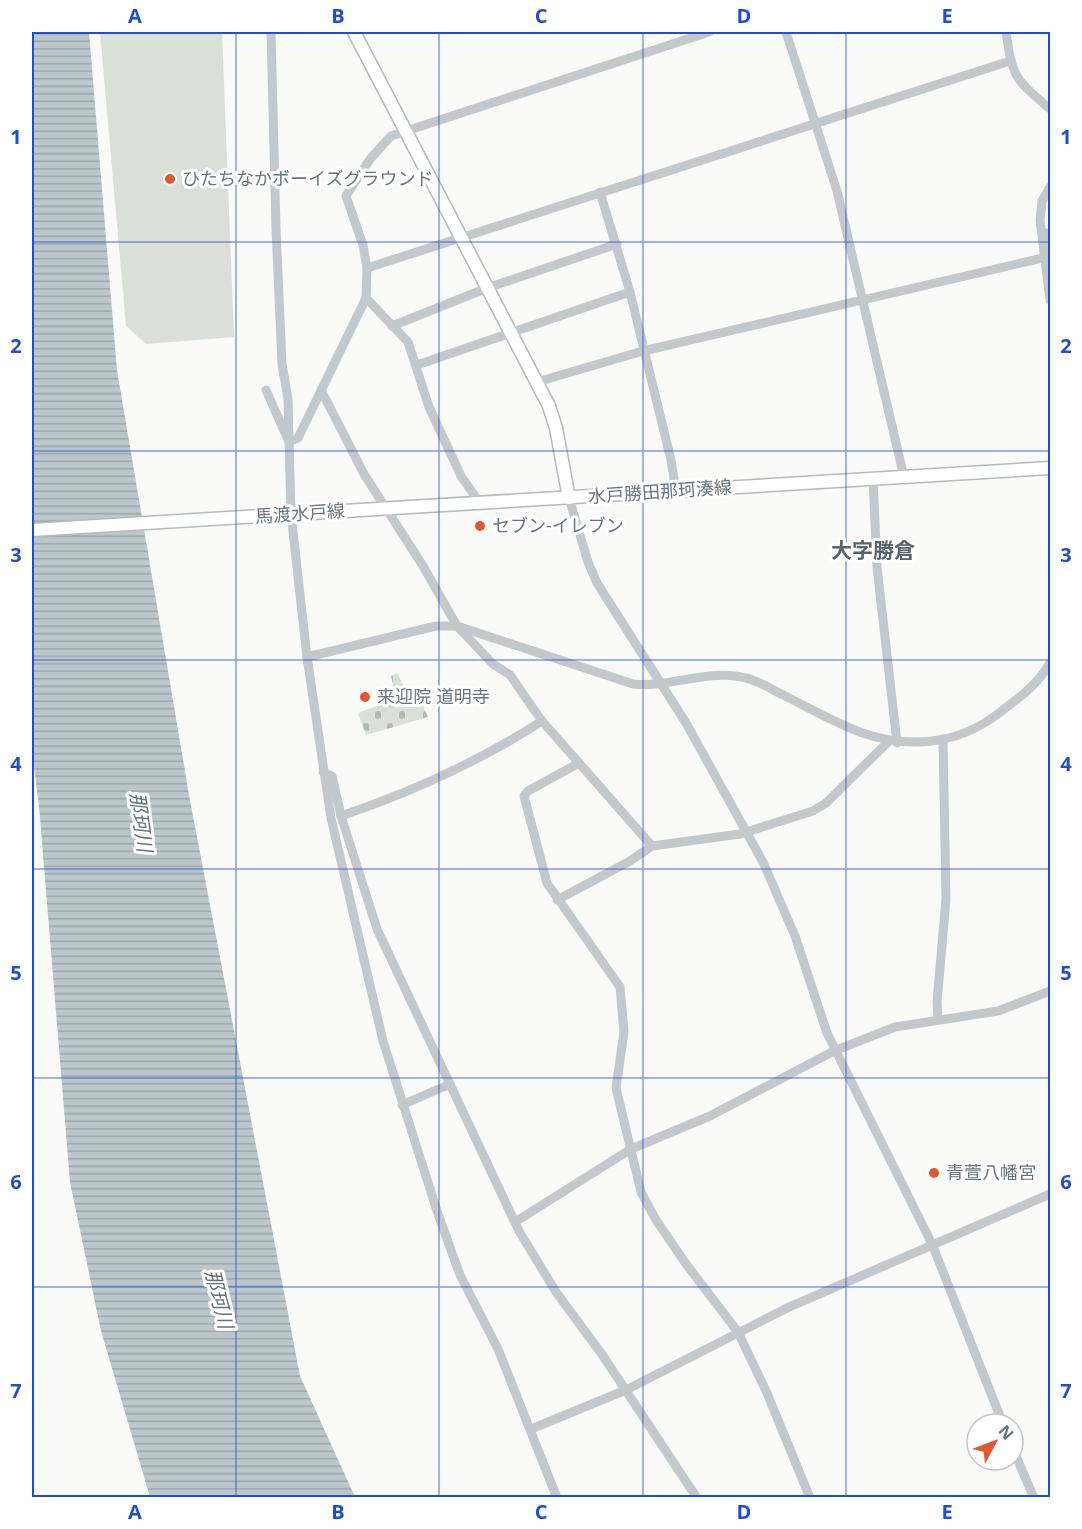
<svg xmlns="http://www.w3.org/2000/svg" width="1082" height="1529" font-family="'Open Sans','Noto Sans JP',sans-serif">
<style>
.cemetery{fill:url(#cemetery-stones)}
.pitch{fill:#dadfd7}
.water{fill:url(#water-rules)}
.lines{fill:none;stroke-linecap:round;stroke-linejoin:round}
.canal{stroke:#bbc7cb;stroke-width:8}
.major-casing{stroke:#b5babe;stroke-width:15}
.minor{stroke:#c3c8cc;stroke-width:9}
.major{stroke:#fff;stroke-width:12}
.grid{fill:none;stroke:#1d4ed8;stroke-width:1.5;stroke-opacity:0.55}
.poi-dot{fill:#e4572e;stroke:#fff;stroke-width:2}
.labels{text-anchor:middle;stroke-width:6;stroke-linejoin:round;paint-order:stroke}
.poi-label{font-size:18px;fill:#657683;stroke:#fff;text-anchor:start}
.street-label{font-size:18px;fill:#657683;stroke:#fff}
.water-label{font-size:20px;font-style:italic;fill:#60757c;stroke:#fff}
.quarter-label{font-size:21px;font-weight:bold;fill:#57646e;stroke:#fff}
.neatline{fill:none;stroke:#1d4ed8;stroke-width:2}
.grid-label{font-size:20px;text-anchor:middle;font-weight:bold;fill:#1d4ed8}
</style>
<defs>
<pattern id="cemetery-stones" width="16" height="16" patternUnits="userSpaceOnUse" patternTransform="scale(1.5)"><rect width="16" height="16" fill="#dadfd7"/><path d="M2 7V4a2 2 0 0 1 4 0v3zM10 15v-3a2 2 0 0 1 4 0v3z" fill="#b4b9b4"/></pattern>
<pattern id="water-rules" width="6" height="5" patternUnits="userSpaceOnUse" patternTransform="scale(1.5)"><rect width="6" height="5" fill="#bbc7cb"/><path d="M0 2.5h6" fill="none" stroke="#9ca6aa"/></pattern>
</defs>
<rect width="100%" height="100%" fill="#fafaf8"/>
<path class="cemetery" d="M397,673L410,698L418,695L428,717L366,735L358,713L396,699L391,676Z"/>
<path class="pitch" d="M100,32H222L234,337L146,344L126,326Z"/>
<path class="water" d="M32,32H89L117,370L189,795L300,1376L355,1497H150L101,1331L70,1182L39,806L32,749Z"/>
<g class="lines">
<path class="canal" d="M1045,232L1050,251"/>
<g class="major-casing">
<g id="major">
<path d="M354,32L549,406L556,428L569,498"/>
<path d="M32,530L1050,468"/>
</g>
</g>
<g class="minor">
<path d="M271,32L276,229L282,364L288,399L291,514L307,657L331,818L383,1041L438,1214L460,1275L498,1349L557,1498"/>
<path d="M786,32L837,191L904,477"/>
<path d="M1006,32C1012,79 1016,79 1050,109"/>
<path d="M1050,187L1042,201L1040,220L1050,300"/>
<path d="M600,192L630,292L671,460L676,491"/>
<path d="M367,268L1010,61"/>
<path d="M366,298L408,342L429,407L461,476L479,502"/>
<path d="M392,326L487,288L617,244"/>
<path d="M417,365L630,292"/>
<path d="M537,382L643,351L1047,257"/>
<path d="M266,390L289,442L298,438L366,298L367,268L363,245L346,196L370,159L391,136L709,32"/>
<path d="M321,390L364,474L423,566L457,626L493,664L510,675L542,721L652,846"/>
<path d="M873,478L877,567L897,743"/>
<path d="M569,498L588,562L597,583L686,723L763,862L795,936L827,1033L932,1244L1003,1424"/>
<path d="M307,657L436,626H457L633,684C670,688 710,668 746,678C759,681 771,689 783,695C834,720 873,748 932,741C956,738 976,730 995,716C1016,700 1037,686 1050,663"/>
<path d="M579,763L528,791L524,796L547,883L620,987L624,1032L616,1088L641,1192L656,1220L686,1264L738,1332L767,1393L810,1498"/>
<path d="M323,772L332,776L341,816L377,929L519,1231L556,1292L601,1353L697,1498"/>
<path d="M341,816C412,792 480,761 542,721"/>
<path d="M557,900L630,861L652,846L740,834L813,811L826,803L888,742"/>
<path d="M938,1019L937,1002L946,899L943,739"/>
<path d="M402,1105L450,1084"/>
<path d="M515,1222L631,1149L710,1116L834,1051L895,1027L998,1011L1050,991"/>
<path d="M531,1429L626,1390L787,1308L1050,1194"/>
<path d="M1013,1449L1034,1498"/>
</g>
<use href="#major" class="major"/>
</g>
<path class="grid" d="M236,32V1498M439,32V1498M643,32V1498M846,32V1498M32,242H1050M32,451H1050M32,660H1050M32,869H1050M32,1078H1050M32,1287H1050"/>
<g class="poi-dot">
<circle cx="170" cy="179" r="6"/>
<circle cx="480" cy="526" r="6"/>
<circle cx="365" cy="697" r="6"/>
<circle cx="934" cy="1173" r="6"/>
</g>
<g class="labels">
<g class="poi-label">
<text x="182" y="185">ひたちなかボーイズグラウンド</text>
<text x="492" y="532">セブン-イレブン</text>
<text x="377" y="703">来迎院 道明寺</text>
<text x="946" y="1179">青萱八幡宮</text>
</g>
<g class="street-label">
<text transform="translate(660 492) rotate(-4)" y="6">水戸勝田那珂湊線</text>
<text transform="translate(300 514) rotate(-4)" y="6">馬渡水戸線</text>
</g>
<g class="water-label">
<text transform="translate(141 822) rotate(82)" y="7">那珂川</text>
<text transform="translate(219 1299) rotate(76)" y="7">那珂川</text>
</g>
<g class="quarter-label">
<text x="873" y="558">大字勝倉</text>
</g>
</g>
<rect width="1082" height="1529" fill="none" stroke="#ffffff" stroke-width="66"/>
<g transform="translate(995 1442) rotate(49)"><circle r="28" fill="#ffffff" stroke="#c1c8cd" stroke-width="1.5"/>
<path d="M0-4.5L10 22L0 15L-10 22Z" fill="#e4572e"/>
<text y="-9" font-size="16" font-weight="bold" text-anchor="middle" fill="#657683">N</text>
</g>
<rect x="33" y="33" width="1016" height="1463" class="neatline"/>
<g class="grid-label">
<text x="135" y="23">A</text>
<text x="338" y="23">B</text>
<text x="541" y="23">C</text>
<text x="744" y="23">D</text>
<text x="947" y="23">E</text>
<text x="16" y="144">1</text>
<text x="1066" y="144">1</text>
<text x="16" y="353">2</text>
<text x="1066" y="353">2</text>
<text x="16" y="562">3</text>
<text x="1066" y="562">3</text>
<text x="16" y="771">4</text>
<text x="1066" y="771">4</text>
<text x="16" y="980">5</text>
<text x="1066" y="980">5</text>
<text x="16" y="1189">6</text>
<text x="1066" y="1189">6</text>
<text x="16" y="1398">7</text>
<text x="1066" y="1398">7</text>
<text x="135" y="1519">A</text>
<text x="338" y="1519">B</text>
<text x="541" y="1519">C</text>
<text x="744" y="1519">D</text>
<text x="947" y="1519">E</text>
</g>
</svg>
